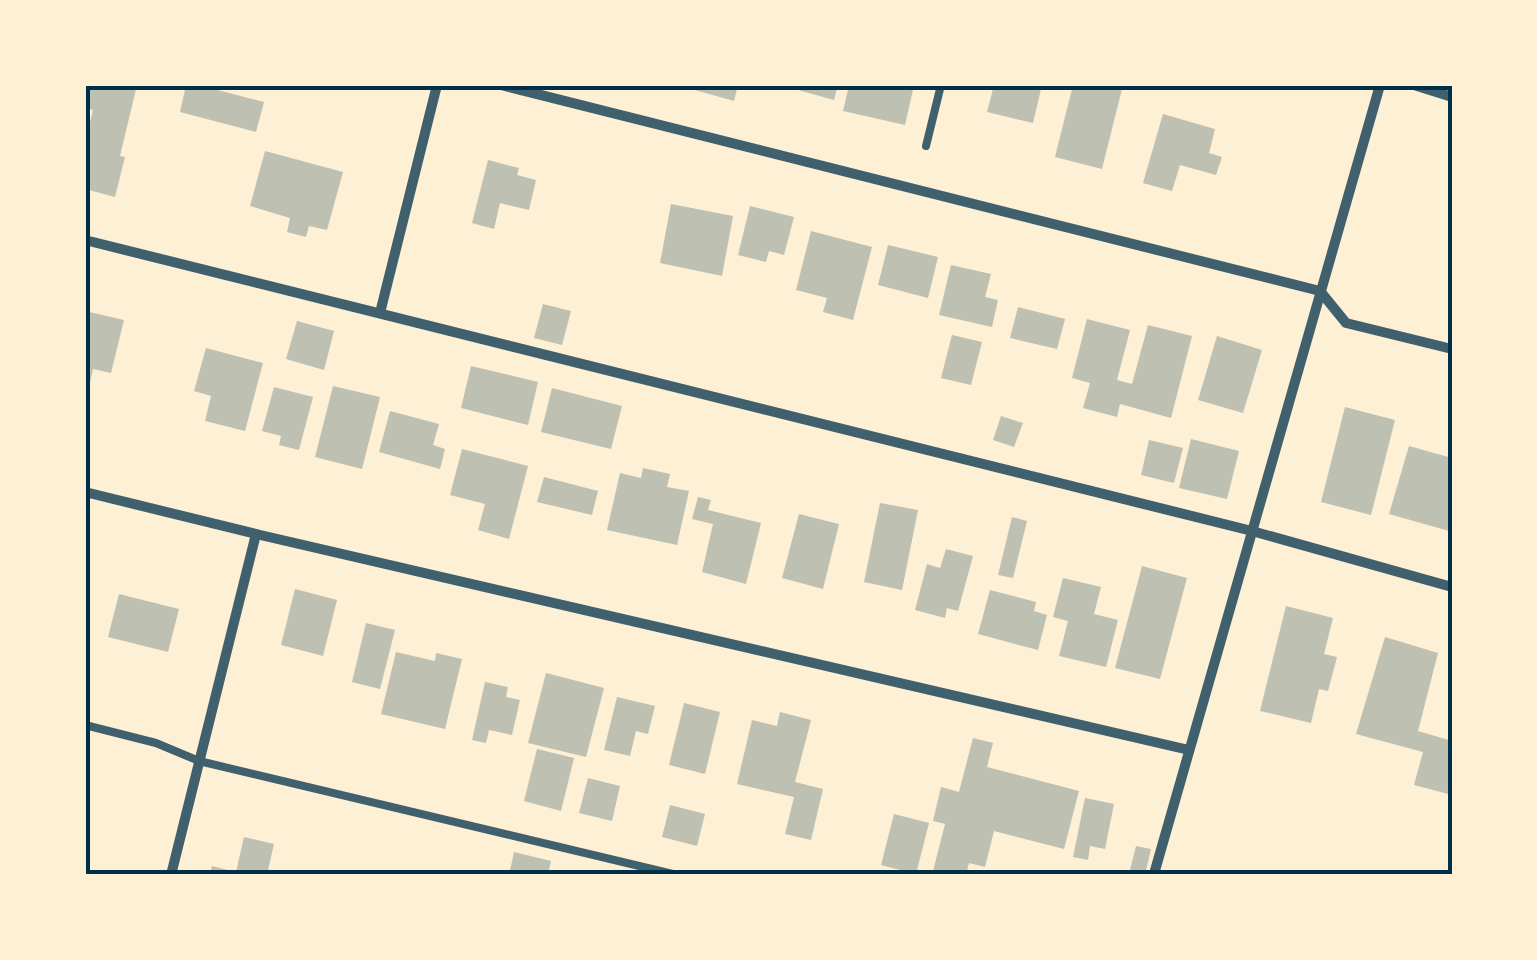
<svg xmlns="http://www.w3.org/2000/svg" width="1537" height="960" font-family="'Public Sans',sans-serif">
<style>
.building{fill:#bec0b2}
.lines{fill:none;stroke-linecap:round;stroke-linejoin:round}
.service{stroke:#3f606c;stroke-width:8}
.minor{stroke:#3f606c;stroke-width:10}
.neatline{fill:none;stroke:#003049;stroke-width:4}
</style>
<rect width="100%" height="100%" fill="#fdf0d5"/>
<g class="building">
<path d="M87,85H137L120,156L125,157L115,197L85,189V142L93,110L85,108Z"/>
<path d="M186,85H198L264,102L256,132L180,112Z"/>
<path d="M677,85H738L734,101Z"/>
<path d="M780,85H838L834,100Z"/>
<path d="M849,85H914L905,125L843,111Z"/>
<path d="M994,85H1042L1033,123L987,112Z"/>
<path d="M1073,85H1123L1102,169L1055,157Z"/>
<path d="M1163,114L1215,129L1209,153L1222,157L1216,175L1180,165L1172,191L1143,183Z"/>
<path d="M265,151L343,172L327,230L309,226L306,237L287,232L290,218L250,206Z"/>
<path d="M488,160L519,168L517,175L536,180L529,210L500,203L494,229L472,223Z"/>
<path d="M671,204L733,216L722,276L660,263Z"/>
<path d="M750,206L794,217L784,255L769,251L766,262L738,255Z"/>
<path d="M811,231L872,247L853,320L823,312L827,298L796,290Z"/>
<path d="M888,245L938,257L928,298L878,285Z"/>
<path d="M951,265L991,274L985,297L998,300L992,327L939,315Z"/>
<path d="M543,304L571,311L562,345L534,338Z"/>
<path d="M1018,307L1065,319L1057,349L1010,338Z"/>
<path d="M85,311L124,320L111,373L93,369L90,383L85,382Z"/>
<path d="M1087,319L1130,330L1117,380L1132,384L1148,325L1192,336L1171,418L1120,404L1117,417L1083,408L1090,383L1072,378Z"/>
<path d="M297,321L334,331L324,370L286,359Z"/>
<path d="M952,335L982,342L971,385L941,378Z"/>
<path d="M1217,336L1262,350L1243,413L1198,400Z"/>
<path d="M206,348L263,363L245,431L205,421L211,396L194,391Z"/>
<path d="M471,366L538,382L528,425L461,408Z"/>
<path d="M333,386L380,397L362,469L315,457Z"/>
<path d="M274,387L313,397L299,450L279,445L281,436L262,431Z"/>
<path d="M552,388L622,406L611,449L541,432Z"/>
<path d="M1345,407L1395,420L1371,515L1321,502Z"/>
<path d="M390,411L439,424L433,445L445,449L440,469L379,452Z"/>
<path d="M1001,416L1023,423L1014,447L993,440Z"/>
<path d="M1191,439L1239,451L1227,499L1179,488Z"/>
<path d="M1149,440L1183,448L1174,483L1141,475Z"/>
<path d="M1409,446L1452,458V519L1449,531L1389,514Z"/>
<path d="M462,449L528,466L509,539L478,530L485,504L450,495Z"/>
<path d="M643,468L670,474L667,487L689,491L677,545L607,530L620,473L641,478Z"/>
<path d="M544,477L598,491L592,515L537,502Z"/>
<path d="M698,497L711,500L708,510L761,523L746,584L702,572L713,524L692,519Z"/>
<path d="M880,503L918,510L902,590L864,582Z"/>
<path d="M799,514L839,524L823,589L782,578Z"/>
<path d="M1012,517L1027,521L1013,578L998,575Z"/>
<path d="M946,549L973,556L958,611L947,608L945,618L915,610L927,564L940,568Z"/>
<path d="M1142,566L1187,578L1160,679L1115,668Z"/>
<path d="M1063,578L1101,587L1094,614L1118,620L1106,667L1059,656L1068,621L1053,617Z"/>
<path d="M295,589L337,600L323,656L281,645Z"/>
<path d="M990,590L1036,602L1034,611L1047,615L1038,650L978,634Z"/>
<path d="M119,594L179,609L168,652L108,637Z"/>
<path d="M1286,606L1333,618L1324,654L1337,657L1328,691L1319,689L1311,723L1260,711Z"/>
<path d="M366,623L395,630L380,689L352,682Z"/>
<path d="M1385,637L1438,653L1418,731L1452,741V795L1414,785L1423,752L1356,734Z"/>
<path d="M396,652L435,661L436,653L462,659L445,729L381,714Z"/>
<path d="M546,673L604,688L586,757L528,743Z"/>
<path d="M485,682L508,687L506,697L520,700L512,735L489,730L486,743L472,740Z"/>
<path d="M617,697L655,706L648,734L636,731L630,756L604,750Z"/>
<path d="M684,703L720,712L705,774L669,765Z"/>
<path d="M780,712L811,720L795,782L823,789L811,840L785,834L794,797L737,784L752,720L777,726Z"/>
<path d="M973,738L993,743L987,767L1079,791L1064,849L994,831L985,867L969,863L966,875H932L945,824L933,821L941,787L959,792Z"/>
<path d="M537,749L574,758L561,811L524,801Z"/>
<path d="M588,778L620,786L612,821L579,813Z"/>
<path d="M1085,798L1114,804L1105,849L1090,846L1088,860L1073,857Z"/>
<path d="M670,805L705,814L697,846L662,837Z"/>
<path d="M894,814L929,823L916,874L881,865Z"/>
<path d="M244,837L274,844L267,875H210L212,866L236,872Z"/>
<path d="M1136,846L1151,849L1145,875L1129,874Z"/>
<path d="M514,852L551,861L548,875H509Z"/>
</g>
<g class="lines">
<g class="service">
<path d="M926,146L941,85"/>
<path d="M85,725L156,743L199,761L677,875"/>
</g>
<g class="minor">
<path d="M501,85L1320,291L1346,323L1452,349"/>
<path d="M1414,85L1452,97"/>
<path d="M85,240L1252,531L1452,587"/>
<path d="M380,313L437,85"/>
<path d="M85,492L256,534L1189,750"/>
<path d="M1154,874L1380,85"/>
<path d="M171,875L256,534"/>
</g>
</g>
<rect width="1537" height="960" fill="none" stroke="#fdf0d5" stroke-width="175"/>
<rect x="88" y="88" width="1362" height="784" class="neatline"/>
</svg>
